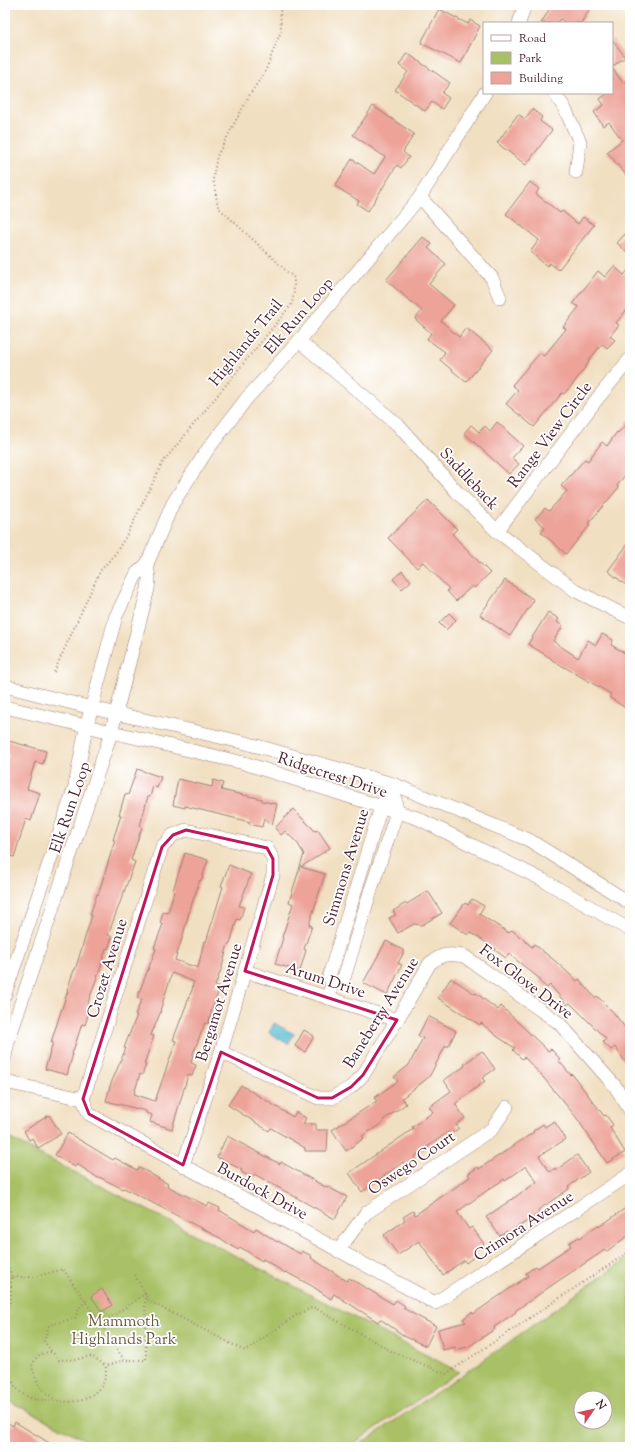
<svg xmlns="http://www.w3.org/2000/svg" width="635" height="1452" font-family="'Sorts Mill Goudy',serif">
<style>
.green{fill:#a9c166;stroke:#7a7048;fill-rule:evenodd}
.water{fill:#54bad2;stroke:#4f6c7e}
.building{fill:#eda398;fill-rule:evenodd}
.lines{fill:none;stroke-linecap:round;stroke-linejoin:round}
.minor-casing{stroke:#9e7f76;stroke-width:14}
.path{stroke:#9e7f76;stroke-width:2;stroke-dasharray:1 3;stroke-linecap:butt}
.minor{stroke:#fff;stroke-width:13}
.marked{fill:none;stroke:#c2185b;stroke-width:3;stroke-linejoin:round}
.labels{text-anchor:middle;stroke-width:3.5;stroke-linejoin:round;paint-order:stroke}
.street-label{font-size:16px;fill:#4a1f2b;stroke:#fff}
.park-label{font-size:16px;fill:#6b5840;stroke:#fff}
</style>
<rect width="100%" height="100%" fill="#fff"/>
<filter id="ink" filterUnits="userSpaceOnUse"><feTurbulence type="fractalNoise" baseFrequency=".025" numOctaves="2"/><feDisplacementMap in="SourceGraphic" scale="8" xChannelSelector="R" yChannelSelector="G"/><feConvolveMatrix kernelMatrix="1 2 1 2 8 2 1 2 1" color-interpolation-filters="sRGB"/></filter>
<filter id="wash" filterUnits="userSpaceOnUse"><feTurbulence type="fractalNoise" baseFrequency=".012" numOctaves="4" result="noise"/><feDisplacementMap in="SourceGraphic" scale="16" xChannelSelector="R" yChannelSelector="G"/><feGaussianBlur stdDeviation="0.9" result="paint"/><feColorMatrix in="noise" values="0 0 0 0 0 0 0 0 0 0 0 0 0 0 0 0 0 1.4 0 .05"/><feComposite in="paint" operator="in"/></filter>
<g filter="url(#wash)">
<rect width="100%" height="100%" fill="#f1dfc1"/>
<g class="green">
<path d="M5,1136L459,1372L348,1447H99L5,1399Z"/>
<path d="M630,1256V1447H356L481,1362ZM581,1398H605V1422H581Z"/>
</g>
<path class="water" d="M274,1023L294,1034L288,1044L269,1033Z"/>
<g id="blocks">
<g class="building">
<path d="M552,5H592L581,23H566L560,19L557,23H541Z"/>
<path d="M439,9L468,24L470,20L480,26L461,63L421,43Z"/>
<path d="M612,39L625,57L612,67Z"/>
<path d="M407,53L450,83L442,93L449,98L442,109L432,102L425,111L395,90L408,72L399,65Z"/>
<path d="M612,68L623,83L630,77V180L607,152L622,140L609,122L603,126L594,112L604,105L600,99L608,93H612Z"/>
<path d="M373,106L414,134L403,152L409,157L401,168L397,165L368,211L357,204L359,201L335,186L352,159L374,174L385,157L353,135Z"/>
<path d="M532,109L542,117L540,121L552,130L526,165L497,143L518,114L525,119Z"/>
<path d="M530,182L539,189L536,194L560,213L562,211L578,224L583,217L594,225L558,270L550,263L547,266L530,252L539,240L506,214Z"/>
<path d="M625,234L630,239V255L617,243Z"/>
<path d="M423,237L432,244L428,248L446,264L429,284L454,305L441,321L459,337L466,328L493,350L466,382L440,360L445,352L427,339L431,333L415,319L422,311L386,280Z"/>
<path d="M614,266L624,275L630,268V306L616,323L619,325L610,336L615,340L607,348L602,344L588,361L589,362L573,384L564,394L562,393L534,427L506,404L518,390L512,385L540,353L544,356L566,329L563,327L579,307L573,303L598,271L605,277Z"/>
<path d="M630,419V468L617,486L619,487L588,524L590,525L566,554L541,532L545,527L535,519L545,508L549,511L567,491L561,486L585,459L588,461L602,442L607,446L617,432L618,433Z"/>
<path d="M497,422L523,446L512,458L519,464L509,474L464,433L471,425L479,432L485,426L490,431Z"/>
<path d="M428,500L457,529L452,534L490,573L474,588L472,586L456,601L447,591L449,589L423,562L417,568L388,538Z"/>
<path d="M630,541V588L608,571Z"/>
<path d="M402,571L411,581L402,589L393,579Z"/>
<path d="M505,580L534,600L510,636L480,615Z"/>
<path d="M548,612L559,619L557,622L563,626L553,641L578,658L588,640L596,645L602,634L613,640L611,645L630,656V711L609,697L611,694L552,660V659L528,644Z"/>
<path d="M449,613L456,620L446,630L439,623Z"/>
<path d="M5,740L46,751L43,764L35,762L27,789L40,793L31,821L26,819L14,857L5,855V769L9,754L5,753Z"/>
<path d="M137,769L161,777L157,788L153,786L150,797L148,796L140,826L142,827L131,860L135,862L108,935L112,937L108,949L106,948L100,969L85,1011L89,1012L85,1025L82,1024L72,1054H73L67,1075L45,1069L53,1042H51L68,990H67L74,970H75L92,915H90L97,894L98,895L115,840H113L121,815H119L125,794L128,795Z"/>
<path d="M178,779L212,787L213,780L223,783L221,790L262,799V801L277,804L272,825L264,818L262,827L249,824L250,822L185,806V808L173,805Z"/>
<path d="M293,809L315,831L318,830L330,848L301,867L325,874L309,925L312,926L304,949L306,950L300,971L275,964L283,938L282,937L293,904L289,902L304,854L298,844L285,831L281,835L275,828Z"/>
<path d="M185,853L208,860L201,881L200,880L190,909L183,935L175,960L198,968L204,941L206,942L223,887L221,886L229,865L251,874L239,906L244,907L240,920L237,919L230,944H228L222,967L215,986L220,988L211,1011H212L208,1024L205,1023L193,1054L191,1063L196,1065L192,1076L188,1075L172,1129L150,1122L152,1115L146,1113V1111L106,1101L110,1086L126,1048H124L137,1015H135L142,999L137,998L156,949L154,948L163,924L160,923L163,912L168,913L174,891L173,890ZM172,973L194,982L192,986L193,987L173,1040L176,1041L155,1101L134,1094L140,1074L142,1075L146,1065L144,1064L154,1036L151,1035L161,1011H160Z"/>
<path d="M428,891L442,913L422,925L414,924L398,933L389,918L396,915L393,911L406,903L407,904Z"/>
<path d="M472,899L484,906L479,914L509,933L512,930L532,947L534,944L555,961L577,981L579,979L595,998L597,996L613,1012L630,1034V1069L615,1047L611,1050L603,1042L606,1039L570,1003L567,1005L550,985L547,988L539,981L540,979L509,954L506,958L495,950L496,949L470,932L468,935L450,923L465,903L468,905Z"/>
<path d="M386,941L403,950V954L398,963L402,965L387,995L363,983Z"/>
<path d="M451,978L475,994L476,993L498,1010L501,1006L548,1051L551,1049L560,1059L558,1060L571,1075L572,1074L604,1116L606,1115L613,1125L610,1128L625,1152L607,1163L576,1117L542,1076L524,1057L522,1059L513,1050L515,1048L498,1037L481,1023L480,1025L438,998Z"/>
<path d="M428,1016L456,1031L448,1047L446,1045L429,1077L402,1098L406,1104L383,1120L384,1122L362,1136L364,1138L346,1151L332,1130L377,1101L374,1098L398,1081L394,1077L409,1065L423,1038L418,1036Z"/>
<path d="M304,1030L314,1036L305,1052L295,1046Z"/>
<path d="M482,1051L495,1069L482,1078L485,1081L455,1104L465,1118L456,1125L459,1128L450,1135L448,1132L415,1156L416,1158L405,1165L403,1162L362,1192L349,1173L413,1129L412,1127L433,1112L429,1107L451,1091L444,1080L465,1066L464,1064Z"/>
<path d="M241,1085L293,1117L296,1112L306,1118L303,1124H316V1130H328L327,1151H305V1148L271,1128L269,1131L228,1105Z"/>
<path d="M49,1115L61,1134L38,1148L32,1138L29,1140L24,1131Z"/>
<path d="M554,1121L566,1139L539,1156L550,1172L555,1168L556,1170L577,1155L589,1172L568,1187L569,1189L538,1210L539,1213L534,1217L508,1233L507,1231L500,1236L486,1217L537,1182L526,1166L505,1181L504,1179L482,1194L457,1212L469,1229L472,1227L484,1244L473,1252L475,1256L466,1263L464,1260L443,1275L419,1241L398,1255L384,1235L405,1220L403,1217L413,1211L415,1215L470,1177L468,1174L478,1167L479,1169L534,1132L533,1131L543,1124L545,1127Z"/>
<path d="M68,1133L113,1160L115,1158L137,1170L139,1167L168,1184L167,1186L207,1206L209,1203L220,1208L219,1210L254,1231L256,1228L277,1242L278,1241L300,1254L302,1251L312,1256L311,1258L347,1281L349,1278L393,1304L396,1300L405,1306L403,1308L417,1316L436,1326L426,1346L406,1337L380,1319L378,1322L334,1294L331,1299L312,1286L286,1272L285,1273L263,1259L262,1261L240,1247L238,1250L220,1238L124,1188L123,1189L99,1177L98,1178L77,1164L75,1167L55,1155Z"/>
<path d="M227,1136L280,1164L281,1162L327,1188L328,1187L347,1197L335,1219L254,1174L252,1178L241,1172L242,1170L217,1157Z"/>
<path d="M630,1205V1234L625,1238L607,1251L605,1250L558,1281L515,1311L516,1312L494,1327L495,1329L468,1347L455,1350V1347L443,1350L438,1329L466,1322L463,1319L472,1312L473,1314L528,1276L526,1273L536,1266L538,1268L571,1246L569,1243L579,1237L580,1238L598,1225L599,1227Z"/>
<path d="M102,1289L112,1305L102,1312L91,1296Z"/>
<path d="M5,1421L13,1426L15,1422L56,1447H5Z"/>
</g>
</g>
</g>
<g filter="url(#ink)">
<use href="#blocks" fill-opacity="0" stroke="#9e7f76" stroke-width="1"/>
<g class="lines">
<g class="minor-casing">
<g id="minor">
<path d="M519,23L525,5"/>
<path d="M554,93L564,107L580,142L576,172"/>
<path d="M420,197L492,278L500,298"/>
<path d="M299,341L398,425L457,492L497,531L576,591L630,618"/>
<path d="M497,531L597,399L630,359"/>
<path d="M5,686L92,708L246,743L393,784L529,840L630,903"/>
<path d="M5,707L244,763L417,818L543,880L630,930"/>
<path d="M245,971L397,1020"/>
<path d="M5,994L75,786L86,728L116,616L137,573L147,564L173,503L208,449L247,398L299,341L420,197L485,93"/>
<path d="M328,998L332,985L329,976L381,807L393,784L397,812L371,889L344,978L332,985"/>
<path d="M221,1052L318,1098H332L351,1087L363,1075L397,1020L430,963C444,953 448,954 464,956L559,1023L615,1086L630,1110"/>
<path d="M5,1057L8,1042L111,733L148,589L149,579L147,564"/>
<path d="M5,1082L83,1099"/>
<path d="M83,1099L162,847L173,835L186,830L267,848L273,859V875L221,1052L183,1165"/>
<path d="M83,1099L89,1114L435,1303L630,1174"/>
<path d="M338,1251L366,1213L492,1129L507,1107"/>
</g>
</g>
<g class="path">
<path d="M54,672L100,571L115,554L127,535L163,462L292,304L294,291V278L218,207L213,178L217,156L250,94L265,72L281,31L280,5"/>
<path d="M5,1248L11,1277"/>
<path d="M135,1275L149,1301L245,1351L295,1316L313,1307L391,1351L446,1374L630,1251"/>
<path d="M145,1294L146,1360H124L101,1324Z"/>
<path d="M86,1301L79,1308L75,1318L49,1325L44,1342L59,1360L79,1359L92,1356L106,1366"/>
<path d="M5,1318L11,1298V1277H35L63,1269L101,1324"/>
<path d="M51,1352C40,1353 36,1356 32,1366C37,1384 40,1389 56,1400"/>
<path d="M5,1368L15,1386L21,1393L32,1399L69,1402L82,1400L92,1395L102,1386L106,1375V1366L124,1360"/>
</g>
<use href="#minor" class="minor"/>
</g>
</g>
<path class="marked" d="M186,830L267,848L273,859V875L245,971L397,1020L363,1075L351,1087L332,1098H318L221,1052L183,1165L89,1114L83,1099L162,847L173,835Z"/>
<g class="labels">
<g class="street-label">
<text transform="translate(298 315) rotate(-49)" y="6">Elk Run Loop</text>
<text transform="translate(245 342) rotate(-51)" y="6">Highlands Trail</text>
<text transform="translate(549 434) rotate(-53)" y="6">Range View Circle</text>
<text transform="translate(470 478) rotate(47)" y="6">Saddleback</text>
<text transform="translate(333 774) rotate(18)" y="6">Ridgecrest Drive</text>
<text transform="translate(69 807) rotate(-71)" y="6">Elk Run Loop</text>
<text transform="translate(345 867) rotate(-73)" y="6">Simmons Avenue</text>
<text transform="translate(106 968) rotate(-73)" y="6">Crozet Avenue</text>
<text transform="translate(326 979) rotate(18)" y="6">Arum Drive</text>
<text transform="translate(527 981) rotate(37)" y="6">Fox Glove Drive</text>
<text transform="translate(218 1002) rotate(-73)" y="6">Bergamot Avenue</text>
<text transform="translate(380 1012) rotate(-58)" y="6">Baneberry Avenue</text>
<text transform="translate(411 1162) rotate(-34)" y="6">Oswego Court</text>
<text transform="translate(263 1190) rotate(29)" y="6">Burdock Drive</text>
<text transform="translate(523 1225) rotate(-33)" y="6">Crimora Avenue</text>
</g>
<g class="park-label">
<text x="124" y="1326">Mammoth<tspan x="124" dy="18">Highlands Park</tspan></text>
</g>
</g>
<rect width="635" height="1452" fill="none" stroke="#fff" stroke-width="20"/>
<rect x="483" y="22" width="130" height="72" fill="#ffffff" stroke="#b7a5aa"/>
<rect x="491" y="35" width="20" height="6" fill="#ffffff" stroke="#b7a5aa"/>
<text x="519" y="42" font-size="12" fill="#4a1f2b">Road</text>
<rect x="491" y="52" width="20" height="12" fill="#a9c166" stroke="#b7a5aa"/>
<text x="519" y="62" font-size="12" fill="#4a1f2b">Park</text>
<rect x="491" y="72" width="20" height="12" fill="#eda398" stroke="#b7a5aa"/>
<text x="519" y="82" font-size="12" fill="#4a1f2b">Building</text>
<g transform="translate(593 1410) rotate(56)"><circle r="19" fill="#ffffff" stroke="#b7a5aa"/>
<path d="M0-3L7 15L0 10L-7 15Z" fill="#d1495b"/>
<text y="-6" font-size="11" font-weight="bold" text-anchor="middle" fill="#4a1f2b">N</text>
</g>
</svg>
